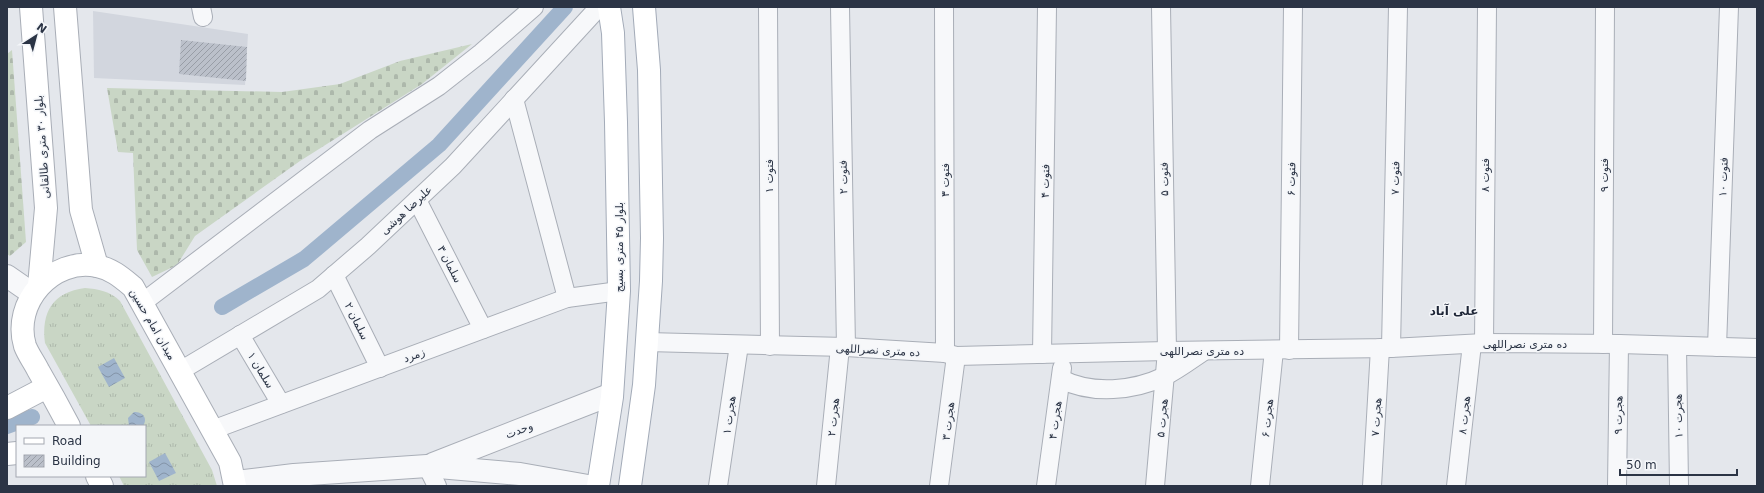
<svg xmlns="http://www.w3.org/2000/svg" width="1764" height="493" font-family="'DejaVu Sans','Noto Sans Arabic',sans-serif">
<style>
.built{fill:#d2d6de}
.grass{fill:url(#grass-tufts)}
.cemetery{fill:url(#cemetery-stones)}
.water{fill:url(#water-waves)}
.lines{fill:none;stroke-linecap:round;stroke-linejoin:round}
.canal{stroke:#9fb4cc;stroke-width:16}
.building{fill:url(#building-hatch)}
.minor-casing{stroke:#a9aeb7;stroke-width:20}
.tertiary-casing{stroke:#a9aeb7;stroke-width:24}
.secondary-casing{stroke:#a9aeb7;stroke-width:24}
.primary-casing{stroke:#a3abb8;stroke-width:24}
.minor{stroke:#f7f8fa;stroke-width:18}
.tertiary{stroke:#f7f8fa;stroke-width:22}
.secondary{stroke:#fff;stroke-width:22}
.primary{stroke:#fff;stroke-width:22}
.labels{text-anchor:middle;stroke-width:3;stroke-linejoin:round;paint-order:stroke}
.street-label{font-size:11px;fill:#2b3445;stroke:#f4f6f9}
.neighbourhood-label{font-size:12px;font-weight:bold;fill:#1d2536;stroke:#f4f6f9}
</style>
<defs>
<pattern id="grass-tufts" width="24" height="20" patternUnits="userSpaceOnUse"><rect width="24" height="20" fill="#c9d6c5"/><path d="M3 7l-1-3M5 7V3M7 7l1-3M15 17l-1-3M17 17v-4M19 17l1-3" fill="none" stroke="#adb8ab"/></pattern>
<pattern id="cemetery-stones" width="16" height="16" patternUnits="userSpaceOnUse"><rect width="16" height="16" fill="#c9d6c5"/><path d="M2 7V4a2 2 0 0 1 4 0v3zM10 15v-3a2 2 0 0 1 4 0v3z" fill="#adb8ab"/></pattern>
<pattern id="water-waves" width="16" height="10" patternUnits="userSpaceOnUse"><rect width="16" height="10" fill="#9fb4cc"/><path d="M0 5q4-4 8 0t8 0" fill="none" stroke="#8293a7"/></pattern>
<pattern id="building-hatch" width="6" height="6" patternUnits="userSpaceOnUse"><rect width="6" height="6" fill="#bbc0ca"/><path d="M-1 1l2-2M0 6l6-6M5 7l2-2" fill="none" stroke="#989da6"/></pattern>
</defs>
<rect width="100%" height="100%" fill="#e4e7ec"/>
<path class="built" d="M93,11L248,34L245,85L94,78Z"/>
<path class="grass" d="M85,288C98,289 110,291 120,301L212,470L217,486H124L119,476H145V426H91L45,343C41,312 53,292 85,288Z"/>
<g class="cemetery">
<path d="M472,44L422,84L300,161L195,236L177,265L152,277L137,250L133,153L118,152L107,88L282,92L340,84L400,61Z"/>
<path d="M12,50L26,242L10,256L7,254V54Z"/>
</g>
<g class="water">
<path d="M114,358L125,378L109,387L98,367Z"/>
<path d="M134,412C143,412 148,418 143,426H129L128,418Z"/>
<path d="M165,453L176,473L159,481L149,462Z"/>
</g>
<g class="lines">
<g class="canal">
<path d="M222,307L304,259L439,145L565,7"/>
<path d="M7,426L32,417"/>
</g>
</g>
<path class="building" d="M181,40L247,47L246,81L179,74Z"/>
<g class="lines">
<g class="minor-casing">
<g id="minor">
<path d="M201,7L203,17"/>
<path d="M768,7L770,346"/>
<path d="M840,7L846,347"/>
<path d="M944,7L945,353"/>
<path d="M514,99L567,298"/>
<path d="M417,200L483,329"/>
<path d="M334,275L380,368"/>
<path d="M142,303L370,130L439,86L481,53L534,7"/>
<path d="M240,335L281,404"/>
<path d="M647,342L846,347L945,353L956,356L1167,351L1391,348L1484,343L1619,344L1757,348"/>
<path d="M1484,343L1487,7"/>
<path d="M1603,344L1605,7"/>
<path d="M1677,346L1679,486"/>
<path d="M1717,347L1729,7"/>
<path d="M1391,348L1398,7"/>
<path d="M1289,350L1293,7"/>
<path d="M1042,354L1047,7"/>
<path d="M180,371L318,289L368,246L453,166L599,7"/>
<path d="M1061,379C1092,395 1134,391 1165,376C1179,369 1192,359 1204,351"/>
<path d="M212,430L567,298L619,291"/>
<path d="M427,466L437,486"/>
<path d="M718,486L739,345"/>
<path d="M826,486L840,347"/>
<path d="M939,486L956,356"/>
<path d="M1046,486L1062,368"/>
<path d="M1155,486L1167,351L1161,7"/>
<path d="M1260,486L1274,350"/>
<path d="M1372,486L1380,348"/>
<path d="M1456,486L1472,344"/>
<path d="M1617,486L1619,344"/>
</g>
</g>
<g class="tertiary-casing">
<g id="tertiary">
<path d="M7,276L33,294"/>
<path d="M433,464L612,394"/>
<path d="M236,482L294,475L427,466L520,474L588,486"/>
</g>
</g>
<g class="secondary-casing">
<g id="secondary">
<path d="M31,7L46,208L39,286"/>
<path d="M65,7L81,210L97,266"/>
<path d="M7,408L47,387"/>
<path d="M69,426C59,407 49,389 38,370C34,362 28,354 25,346C12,303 52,257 97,266C112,269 122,278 133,287L230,462L235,486"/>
<path d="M7,454L17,453"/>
<path d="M97,476L102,486"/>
</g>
</g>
<g class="primary-casing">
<g id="primary">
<path d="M598,486L612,397L619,291L616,122L613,33L609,7"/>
<path d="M630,486L644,385L651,281L652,238L649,70L644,7"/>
</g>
</g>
<use href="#minor" class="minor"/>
<use href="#tertiary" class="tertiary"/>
<use href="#secondary" class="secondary"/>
<use href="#primary" class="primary"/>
</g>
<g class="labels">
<g class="street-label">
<text transform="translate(42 147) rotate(-94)" y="4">بلوار ۳۰ متری طالقانی</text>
<text transform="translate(1485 175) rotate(-90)" y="4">فتوت ۸</text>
<text transform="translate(1604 175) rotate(-90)" y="4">فتوت ۹</text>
<text transform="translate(769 176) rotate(-90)" y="4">فتوت ۱</text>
<text transform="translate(843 177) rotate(-91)" y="4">فتوت ۲</text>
<text transform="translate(1723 177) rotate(-88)" y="4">فتوت ۱۰</text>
<text transform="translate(1395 178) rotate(-89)" y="4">فتوت ۷</text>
<text transform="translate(1164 179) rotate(-91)" y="4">فتوت ۵</text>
<text transform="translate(1291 179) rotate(-89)" y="4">فتوت ۶</text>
<text transform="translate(945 180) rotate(-90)" y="4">فتوت ۳</text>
<text transform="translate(1045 181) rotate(-89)" y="4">فتوت ۴</text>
<text transform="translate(406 210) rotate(-43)" y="4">علیرضا هوشی</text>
<text transform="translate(619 247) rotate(-90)" y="4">بلوار ۴۵ متری بسیج</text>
<text transform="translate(450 264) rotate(63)" y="4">سلمان ۳</text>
<text transform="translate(357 321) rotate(64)" y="4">سلمان ۲</text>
<text transform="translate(153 324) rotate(60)" y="4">میدان امام حسین</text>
<text x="1525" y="348">ده متری نصراللهی</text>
<text transform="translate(878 350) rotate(3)" y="4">ده متری نصراللهی</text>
<text x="1202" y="355">ده متری نصراللهی</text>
<text transform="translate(414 355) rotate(-20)" y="4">زمرد</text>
<text transform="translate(261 370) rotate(59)" y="4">سلمان ۱</text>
<text transform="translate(729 415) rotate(-82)" y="4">هجرت ۱</text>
<text transform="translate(1464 415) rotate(-84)" y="4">هجرت ۸</text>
<text transform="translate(1618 415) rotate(-89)" y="4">هجرت ۹</text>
<text transform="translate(1678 416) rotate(-91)" y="4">هجرت ۱۰</text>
<text transform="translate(833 417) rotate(-84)" y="4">هجرت ۲</text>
<text transform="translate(1376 417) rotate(-86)" y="4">هجرت ۷</text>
<text transform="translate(1162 418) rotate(-85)" y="4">هجرت ۵</text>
<text transform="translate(1267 418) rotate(-84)" y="4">هجرت ۶</text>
<text transform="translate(1055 420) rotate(-82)" y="4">هجرت ۴</text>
<text transform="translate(948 421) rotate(-83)" y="4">هجرت ۳</text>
<text transform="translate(519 430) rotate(-21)" y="4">وحدت</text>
</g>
<g class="neighbourhood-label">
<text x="1454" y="315">علی آباد</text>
</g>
</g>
<rect width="1764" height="493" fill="none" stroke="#2b3445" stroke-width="16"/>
<rect x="16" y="425" width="130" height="52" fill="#f4f6f9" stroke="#a4a8b1"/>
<rect x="24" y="438" width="20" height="6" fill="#ffffff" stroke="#a4a8b1"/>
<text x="52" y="445" font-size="12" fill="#2b3445">Road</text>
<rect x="24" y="455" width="20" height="12" fill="url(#building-hatch)" stroke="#a4a8b1"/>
<text x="52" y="465" font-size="12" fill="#2b3445">Building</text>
<g transform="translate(36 36) rotate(36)" stroke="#f4f6f9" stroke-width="3" paint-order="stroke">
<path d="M0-3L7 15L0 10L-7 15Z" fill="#2b3445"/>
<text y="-6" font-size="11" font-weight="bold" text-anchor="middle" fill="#2b3445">N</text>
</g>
<path d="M1620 469v6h117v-6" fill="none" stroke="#2b3445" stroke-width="2"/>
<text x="1626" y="469" font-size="12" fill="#2b3445" stroke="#f4f6f9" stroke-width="3" paint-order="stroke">50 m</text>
</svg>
